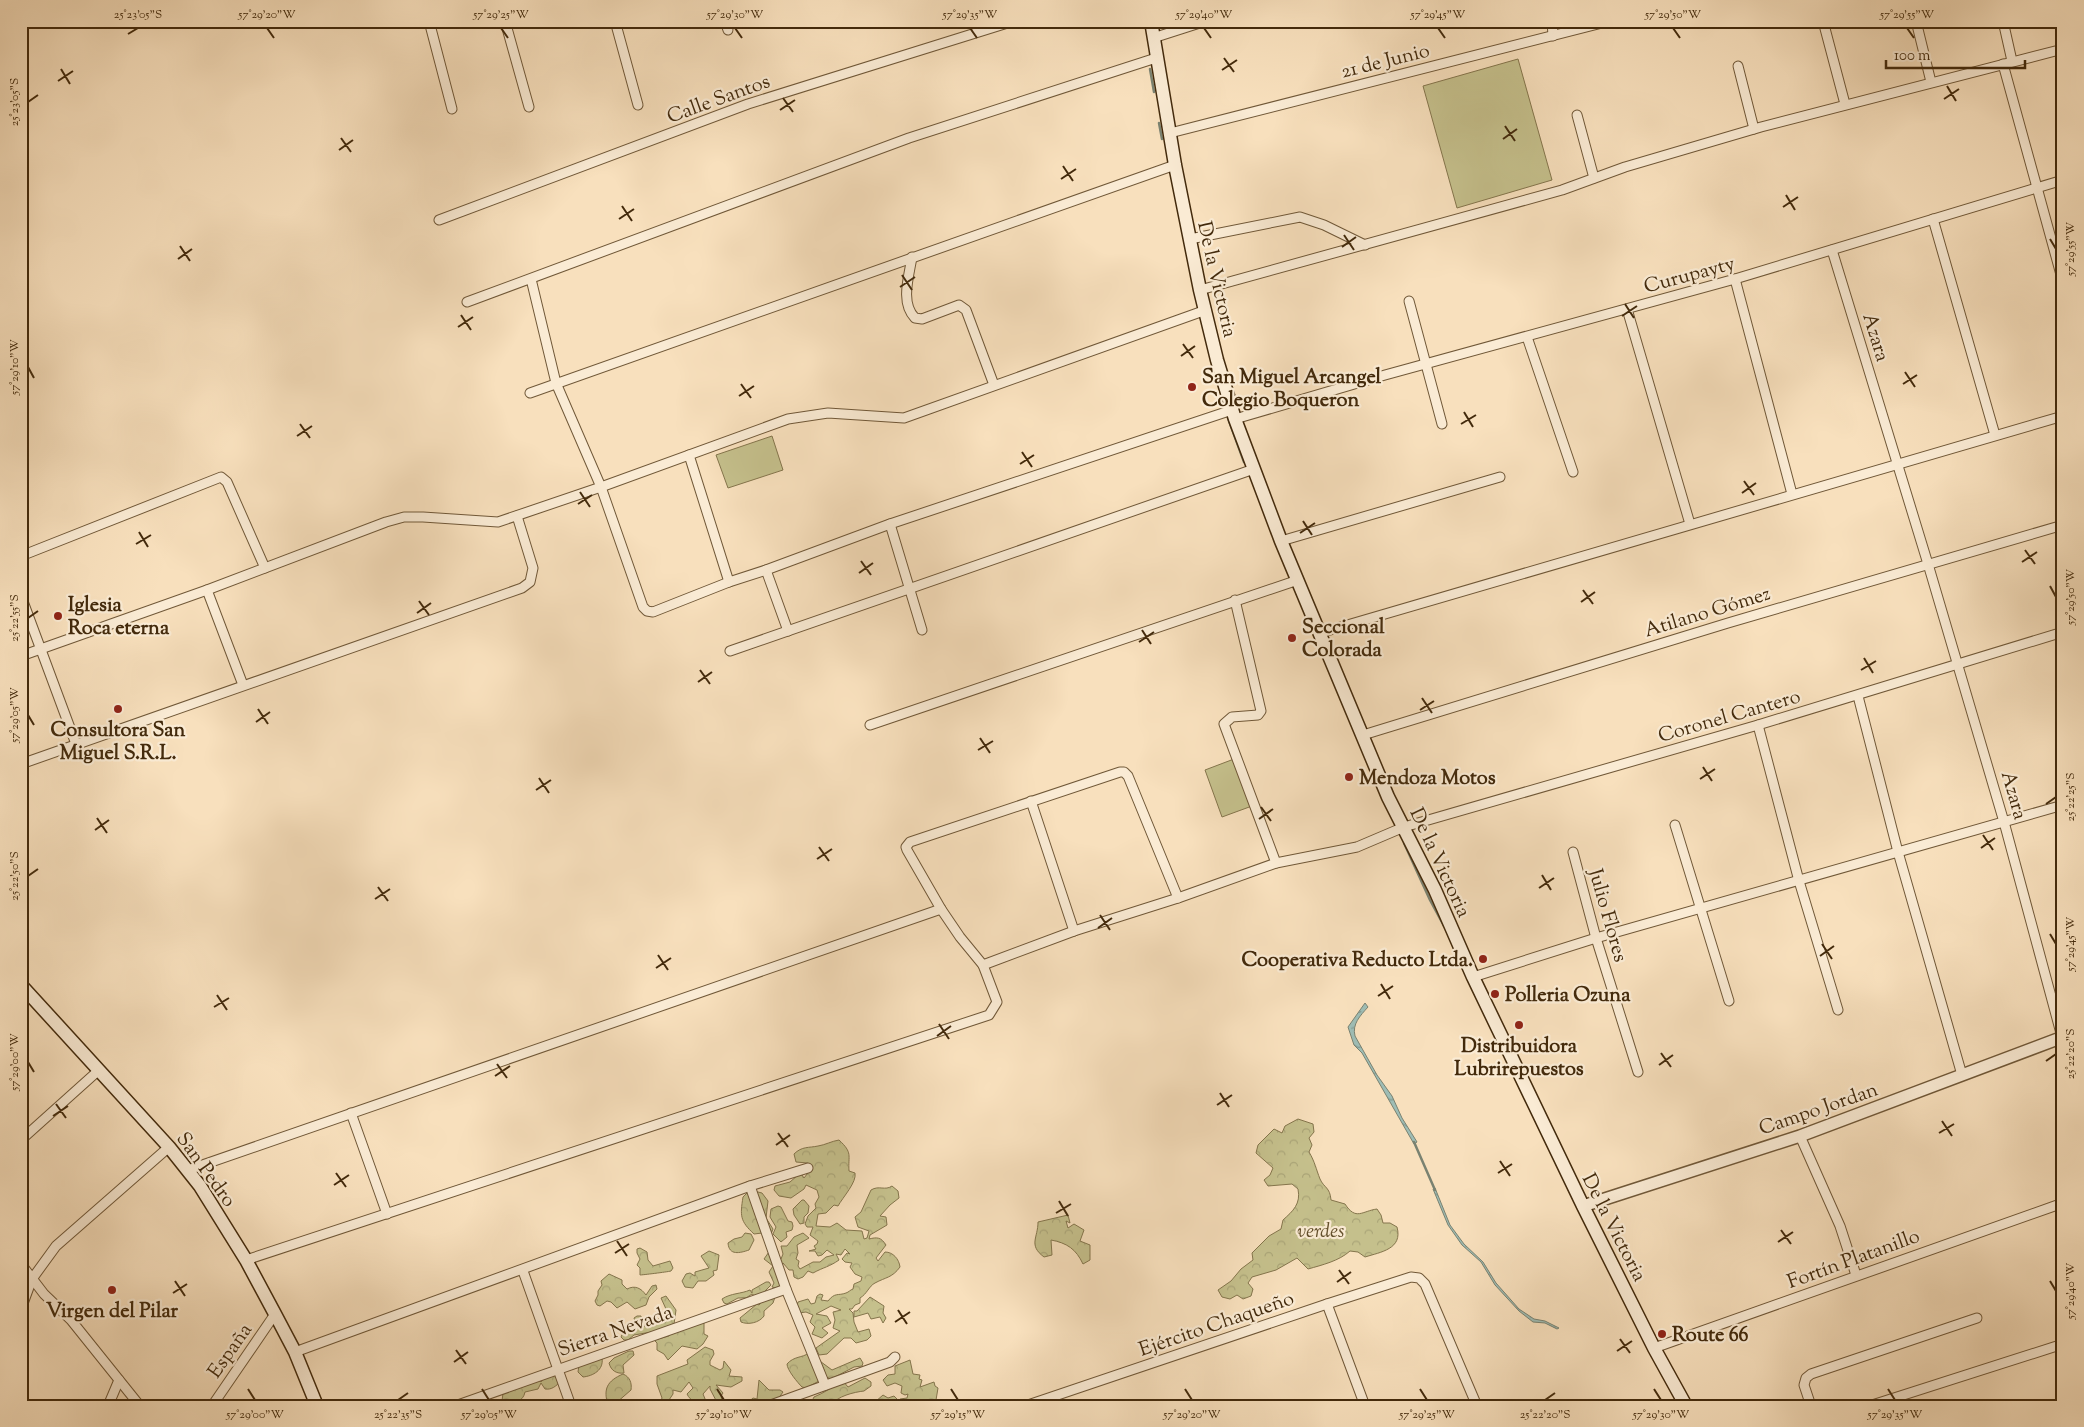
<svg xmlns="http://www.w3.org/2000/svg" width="2084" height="1427" font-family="'Sorts Mill Goudy',serif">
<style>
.forest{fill:url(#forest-crowns);stroke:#84754c}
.garden{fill:#c5c08c;stroke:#84754c}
.water{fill:url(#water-ripples);stroke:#7a8271}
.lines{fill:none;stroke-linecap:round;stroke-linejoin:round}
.stream{stroke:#7a8271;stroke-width:2.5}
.minor-casing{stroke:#705838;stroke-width:11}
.tertiary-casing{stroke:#705838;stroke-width:14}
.secondary-casing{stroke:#432a0c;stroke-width:15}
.minor{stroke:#faebd4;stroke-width:9}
.tertiary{stroke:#faebd4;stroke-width:11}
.secondary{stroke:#faebd4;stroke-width:12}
.ticks{fill:none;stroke:#432a0c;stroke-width:2}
.poi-dot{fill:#8f2418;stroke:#faebd4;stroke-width:2}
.labels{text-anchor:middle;stroke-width:4.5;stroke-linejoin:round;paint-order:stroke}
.street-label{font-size:20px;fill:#432a0c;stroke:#faebd4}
.poi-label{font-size:20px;font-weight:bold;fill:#432a0c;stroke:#faebd4;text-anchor:start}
.park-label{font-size:20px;font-style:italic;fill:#64502c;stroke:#faebd4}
.neatline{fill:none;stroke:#432a0c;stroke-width:2}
.ticks-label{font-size:12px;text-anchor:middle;fill:#432a0c}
</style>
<defs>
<pattern id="forest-crowns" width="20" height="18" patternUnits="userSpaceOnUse" patternTransform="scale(1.25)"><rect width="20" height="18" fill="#c5c08c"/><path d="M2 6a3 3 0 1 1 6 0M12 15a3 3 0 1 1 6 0" fill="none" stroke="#aaa578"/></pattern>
<pattern id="water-ripples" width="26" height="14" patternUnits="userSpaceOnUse" patternTransform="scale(1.25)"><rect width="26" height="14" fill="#9ebdb5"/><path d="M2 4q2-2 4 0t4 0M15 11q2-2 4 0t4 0" fill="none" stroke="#829a92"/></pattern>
</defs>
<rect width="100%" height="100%" fill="#f8e0bd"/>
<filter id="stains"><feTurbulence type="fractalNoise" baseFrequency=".004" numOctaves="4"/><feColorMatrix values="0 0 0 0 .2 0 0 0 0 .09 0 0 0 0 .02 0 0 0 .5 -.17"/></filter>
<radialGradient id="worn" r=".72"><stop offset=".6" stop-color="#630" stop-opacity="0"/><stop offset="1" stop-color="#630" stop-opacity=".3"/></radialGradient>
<g class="forest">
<path d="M1298,1119L1313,1124L1314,1132L1309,1138L1312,1145L1309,1152C1315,1162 1316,1169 1320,1179C1324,1188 1330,1187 1331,1200L1345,1204C1356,1221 1362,1211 1377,1209L1381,1215L1383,1223H1390L1397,1227C1403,1249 1381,1252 1365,1257L1358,1252L1350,1251C1339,1261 1322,1265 1308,1269L1297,1258L1276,1270L1252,1277L1248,1283L1253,1289L1251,1296L1243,1299L1237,1295L1230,1299L1222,1297L1218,1290L1231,1281L1241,1269L1253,1260L1252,1253L1269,1236L1281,1229L1283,1220C1293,1211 1301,1204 1298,1189L1292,1184L1268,1186L1264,1180L1270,1175L1273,1168L1256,1153L1258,1145L1274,1129L1282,1133L1285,1126Z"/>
<path d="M839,1140C853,1153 848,1155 849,1171L855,1173C857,1182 843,1197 838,1206L834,1205L826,1213L818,1214L816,1226L830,1227L837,1223L846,1230L862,1231L864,1239L867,1238L869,1231L858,1227L855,1217L861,1212L871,1190C879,1185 885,1191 892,1186L898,1191L899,1198L890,1205L880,1216L886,1217L887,1225L870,1235L869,1239C877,1237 881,1237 886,1245L876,1258L878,1261L885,1252C893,1252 899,1259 900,1267C892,1278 886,1277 875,1283C869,1286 867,1294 860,1298V1303L855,1305L852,1309H849L853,1313L854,1322L858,1332L869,1329L871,1336L867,1340L856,1343L851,1338H844L827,1354L819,1355L816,1348L840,1331L833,1328L835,1320L833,1312L841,1310L831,1306L816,1314L827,1316L831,1323L822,1328L828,1333L822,1338L812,1334L815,1327L810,1322L813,1315L806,1312L799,1313L797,1306L798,1302L808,1299L811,1304L815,1303L817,1296L820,1294L823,1295L821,1300L828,1301C835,1292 838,1296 846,1293C849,1292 850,1290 853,1289L854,1284L861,1281L862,1277L855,1274L850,1267L852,1263L845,1262L842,1259L847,1253L850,1254L845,1249L841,1255L836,1254L839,1260C829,1267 824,1267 813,1273L808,1271L803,1277L798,1279L794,1277L793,1270H789L783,1263L782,1268L784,1271L785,1285L776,1288L772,1287L774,1283L769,1272L773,1266L764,1259L771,1249L775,1248L778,1251L777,1259H781L783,1254L781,1246H787L794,1237L803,1233L809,1238L797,1245L798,1253L796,1259L799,1261L798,1266L800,1269L813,1262H820L826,1257L834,1255L827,1250L822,1255L818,1256L815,1251H809L816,1249L814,1246L817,1244L818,1241L810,1235L813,1227H807L805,1224L808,1216L816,1208L815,1204L819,1197L817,1190L806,1185L804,1189L791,1198L779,1196L774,1190L775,1186L790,1182L798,1175H802L804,1178L811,1169V1166L808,1163L796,1162L794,1154C802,1146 809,1148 818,1146C825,1145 832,1141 839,1140Z"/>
<path d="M754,1191L762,1193L768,1201L766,1218L773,1229L771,1234L762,1233L754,1234C740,1221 740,1216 743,1197L747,1193Z"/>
<path d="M802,1200H804L809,1206L808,1213L804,1217V1223L800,1224L794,1215L793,1209Z"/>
<path d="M778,1206L781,1207L788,1221L792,1222L793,1226L792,1230L786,1232L787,1237L781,1242L773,1234L776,1227L770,1217L771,1209Z"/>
<path d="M1068,1215L1070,1223L1066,1221L1068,1228L1074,1224L1084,1230L1080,1241L1090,1245V1260L1083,1264C1076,1249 1067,1243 1051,1240L1052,1255L1044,1257C1028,1245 1038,1238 1038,1222Z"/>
<path d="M745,1233L751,1234L754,1240L749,1250C740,1253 729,1256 728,1243L734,1239L742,1237Z"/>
<path d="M640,1248L647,1252L648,1260L653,1266L670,1261L673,1268L671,1271C667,1272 642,1275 640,1275V1268L637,1265L640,1259L637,1253V1249Z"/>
<path d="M709,1251L719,1255L717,1270L713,1271L714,1275L706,1281H698L693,1288L685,1287L682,1281L686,1274L690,1273L695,1276V1272L709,1268L701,1256Z"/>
<path d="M609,1274L622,1280V1284L627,1289C635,1285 641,1288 646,1295L652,1286L656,1285L657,1289L649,1297L646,1305L635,1309L627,1302L617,1308L611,1302L607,1301L600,1306L597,1305L595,1301L598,1295V1291L602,1285L601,1281Z"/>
<path d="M766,1282H769L771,1285L763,1293L755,1296L752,1294L746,1298H738L727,1304L724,1303L722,1299C731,1293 741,1294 750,1290L752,1293V1290Z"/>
<path d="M666,1296L676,1310L674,1324L657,1331L634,1335L628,1340H624L621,1337L626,1326L629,1328L636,1325L634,1318L637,1316H641L645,1327L656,1325L659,1318L665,1322L668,1320L666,1309L661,1298Z"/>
<path d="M775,1297L773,1303L764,1311V1316C759,1323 748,1325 741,1322L740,1318L757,1304L759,1305L764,1299Z"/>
<path d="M870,1297L884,1306L883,1313L886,1318L883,1323L880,1317L871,1319L868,1313L854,1317V1311H857Z"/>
<path d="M700,1322L704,1323V1334L708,1336L703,1344L697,1349L682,1346L668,1360L664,1354L657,1350V1343L654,1340L669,1336L670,1332Z"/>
<path d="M705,1347L713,1350L714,1354L710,1361V1365L720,1370L723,1368L724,1361L731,1370L729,1376L742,1377V1381L731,1387L716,1385L723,1393L721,1396L722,1400L733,1403L734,1406H719L710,1389V1386L703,1394L708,1406C700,1406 690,1401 687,1394L693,1388L689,1382L681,1392L673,1390V1394L665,1406H659L662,1398L657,1384V1376L688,1364L687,1360Z"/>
<path d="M629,1351H633L634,1355L623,1365L624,1373C617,1374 611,1371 609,1363L614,1358Z"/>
<path d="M809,1353L832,1370L860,1358L863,1363L862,1366L854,1367L831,1379L826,1377L823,1367L819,1381L806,1388L802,1387C798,1383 787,1370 787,1364C794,1356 802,1358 809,1353Z"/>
<path d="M602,1358C604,1370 593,1376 583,1377L578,1372L579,1365Z"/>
<path d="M910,1360L913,1374L920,1375L919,1379L922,1380L920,1387L934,1382L935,1386L938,1388L936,1400L933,1406H905L902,1403L903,1406H875V1402L883,1395L888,1398L894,1396L901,1403L900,1399L907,1398L908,1394L905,1395L901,1393L902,1386L895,1383L887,1386L883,1380L888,1375L895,1374V1366Z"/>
<path d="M553,1371L561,1381C556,1386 552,1390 545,1389L541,1383L538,1389L525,1392C523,1402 516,1401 508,1404L502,1401L503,1393L539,1379L541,1382L545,1375Z"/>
<path d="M623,1374C630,1377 632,1383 631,1390L616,1403L608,1405C603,1389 607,1381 623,1374Z"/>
<path d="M865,1378L871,1382V1386L864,1391C855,1392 836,1396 831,1406H815L812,1401L814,1397C824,1393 832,1387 843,1381L848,1387Z"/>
<path d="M759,1380L769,1390H780L783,1392L778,1399L768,1404L757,1400L755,1406H744L753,1398L757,1399Z"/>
</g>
<g class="garden">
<path d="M1518,59L1552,180L1457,208L1423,86Z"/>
<path d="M772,436L783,470L728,488L716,455Z"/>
<path d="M1234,759L1252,806L1222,817L1205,770Z"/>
</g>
<g class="water">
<path d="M1365,1003L1368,1007C1360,1016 1352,1024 1355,1036L1377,1075L1392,1096L1402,1118L1417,1142L1414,1144L1362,1053L1354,1045L1348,1027Z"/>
<path d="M1435,1188L1450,1225L1464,1244L1483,1262L1496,1283L1519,1309L1534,1319L1545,1321L1559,1328L1557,1329L1545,1323L1533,1322L1519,1311L1495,1285L1481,1262L1462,1245L1448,1225L1433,1189Z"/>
</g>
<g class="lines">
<g class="stream">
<path d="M1150,69L1154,92"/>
<path d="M1159,123L1162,139"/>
<path d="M1228,418L1244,462"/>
<path d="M1404,843L1430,900L1444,926"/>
<path d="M1414,1142L1435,1190"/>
</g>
<g class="minor-casing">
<g id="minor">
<path d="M429,21L452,109"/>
<path d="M505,21L529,107"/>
<path d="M615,21L638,105"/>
<path d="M725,21L728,30"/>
<path d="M1552,21L1553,36"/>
<path d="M1823,21L1845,104"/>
<path d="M1916,21L1931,82"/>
<path d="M2003,21L2012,61"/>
<path d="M1153,38L1206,21"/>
<path d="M2003,64L2063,282"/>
<path d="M1738,66L1754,129"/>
<path d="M1577,115L1594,178"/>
<path d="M1170,133L1610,21"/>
<path d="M1933,219L1995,435"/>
<path d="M439,220L748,104L1014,21"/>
<path d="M1190,239L1300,217L1324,225L1365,245"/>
<path d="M1832,250L1928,564L2004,822L2062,1037"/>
<path d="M912,257C909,276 900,303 915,318L922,319L959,305L966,310L994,385"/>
<path d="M531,279L556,383L601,487L643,607L647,611L653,612L729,582L766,570L890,524L1232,410"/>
<path d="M1735,279L1792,494"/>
<path d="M1200,290L1562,190L1625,167L1761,127L2063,49"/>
<path d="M1409,301L1442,424"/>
<path d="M467,302L909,138L1156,58"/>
<path d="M1627,309L1690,524"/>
<path d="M1527,337L1573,472"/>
<path d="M530,393L1175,165"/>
<path d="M1235,419L1385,375L1735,279L2063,180"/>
<path d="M689,455L729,582"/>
<path d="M890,524L922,630"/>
<path d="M1281,541L1500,477"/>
<path d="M21,556L221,477L227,482L265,568"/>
<path d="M766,570L788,631"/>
<path d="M207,590L243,685"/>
<path d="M21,596L76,744"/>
<path d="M1235,600L1261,711L1258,715L1232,717L1224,724L1276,863"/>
<path d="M1320,633L2063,416"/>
<path d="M730,651L1254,469"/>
<path d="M21,656L207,590L386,522L404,517H423L498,522L601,487L788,419L828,413L904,418L1206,310"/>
<path d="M1858,696L1898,852L1962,1075"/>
<path d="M870,725L1298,580"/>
<path d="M1758,725L1799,881L1838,1010"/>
<path d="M1363,735L1728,623L2063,525"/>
<path d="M21,764L522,588L530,582L533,568L517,516"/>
<path d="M1031,801L1074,931"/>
<path d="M1675,825L1729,1001"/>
<path d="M1573,852L1596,938L1638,1072"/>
<path d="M983,965L1074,931L1178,898L1276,863L1357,847L1404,827L1758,725L2063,632"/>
<path d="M1473,977L1596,938L2063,805"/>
<path d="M351,1113L387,1214"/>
<path d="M1800,1136L1840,1226L1856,1275"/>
<path d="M21,1140L99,1070"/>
<path d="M188,1170L941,909"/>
<path d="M750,1186L786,1289L825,1385"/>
<path d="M246,1260L989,1015L997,1002L983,965L960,937L941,909L907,850L906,847L910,842L1120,772H1124L1128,776L1178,898"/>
<path d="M21,1264L44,1294L71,1320L140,1406"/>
<path d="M523,1271L571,1406"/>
<path d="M1327,1304L1365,1406"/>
<path d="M21,1309L32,1279L56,1246L169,1147"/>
<path d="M1654,1348L2063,1203"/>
<path d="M295,1352L750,1186L808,1168"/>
<path d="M108,1406L119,1380"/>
<path d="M212,1406L275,1314"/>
<path d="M455,1406L786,1289"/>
<path d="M768,1406L890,1362L895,1357"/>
<path d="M1025,1406L1327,1304L1411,1277L1419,1278L1425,1284L1477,1406"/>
<path d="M1811,1406L1804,1385L1806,1378L1811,1374L1977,1318"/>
<path d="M1869,1406L2063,1344"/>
</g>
</g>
<g class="tertiary-casing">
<path id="tertiary" d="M1583,1206L1800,1136L2063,1037"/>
</g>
<g class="secondary-casing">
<g id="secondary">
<path d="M1151,21L1175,165L1200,290L1217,360L1235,419L1281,541L1388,797L1435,890L1473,977L1583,1206L1654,1348L1686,1406"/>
<path d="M21,985L169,1147L200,1186L246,1260L275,1314L295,1352L317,1406"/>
</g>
</g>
<use href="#minor" class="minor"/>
<use href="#tertiary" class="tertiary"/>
<use href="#secondary" class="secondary"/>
</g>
<path class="ticks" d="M267,28L274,38M501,28L508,38M735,28L742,38M970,28L977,38M1204,28L1211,38M1438,28L1445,38M1673,28L1680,38M1907,28L1914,38M128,34L138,28M1224,58L1234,72M61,69L70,84M1222,70L1237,60M58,81L73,71M1947,86L1956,101M783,98L793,112M1944,99L1959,89M28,102L38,95M780,110L795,100M1505,126L1515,141M341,138L351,152M1503,139L1517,129M339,150L353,140M1063,166L1073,181M1061,179L1076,169M1786,195L1795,210M622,206L632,221M1783,207L1798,197M619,219L634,209M1344,235L1354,250M2050,239L2056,249M180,246L190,261M1342,247L1356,237M178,259L192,249M902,275L912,290M900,287L915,277M1625,304L1634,318M461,315L471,330M1622,316L1637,306M458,327L473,317M1183,344L1193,358M1181,356L1195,346M28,367L34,378M1905,372L1915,387M741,384L751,398M1903,384L1917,375M739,396L754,386M1464,412L1473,427M300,424L310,438M1461,424L1476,415M297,436L312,426M1022,452L1032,467M1020,464L1034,455M1744,481L1754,495M580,492L590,507M1742,493L1756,483M578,504L592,495M1303,521L1312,535M139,532L148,547M1300,533L1315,523M136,544L151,535M2025,550L2035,564M861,561L871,575M2022,562L2037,552M859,573L873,563M2050,586L2056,597M1583,590L1593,604M419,601L429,615M1581,602L1595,592M417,613L431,603M28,618L38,611M1142,630L1151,644M1139,642L1154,632M1864,658L1873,673M700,670L710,684M1861,670L1876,661M698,682L712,672M1422,698L1432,713M258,709L268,724M1420,710L1434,701M28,715L34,725M256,722L270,712M980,738L990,753M978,750L993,741M1703,767L1712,781M539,778L549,793M1700,779L1715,769M536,790L551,780M2046,804L2056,797M1261,807L1271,821M97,818L107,833M1259,819L1273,809M95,830L109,820M1983,835L1993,850M819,847L829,861M1981,848L1995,838M817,859L832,849M1542,875L1551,890M28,876L38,869M378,887L388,901M1539,888L1554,878M375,899L390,889M1100,915L1110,930M1098,928L1112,918M2050,934L2056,944M1822,944L1832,959M658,955L668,970M1820,956L1834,946M656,968L671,958M1381,984L1390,999M217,995L227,1010M1378,996L1393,986M214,1007L229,998M939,1024L949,1039M937,1036L951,1026M1661,1053L1671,1067M2046,1061L2056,1054M28,1062L34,1072M497,1064L507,1078M1659,1065L1673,1055M495,1076L510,1066M1220,1093L1229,1107M56,1104L66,1118M1217,1105L1232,1095M53,1116L68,1106M1942,1121L1952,1136M778,1133L788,1147M1939,1133L1954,1124M776,1145L790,1135M1500,1161L1510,1176M336,1173L346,1187M1498,1173L1512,1164M334,1185L349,1175M1059,1201L1068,1216M1056,1213L1071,1204M1781,1230L1791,1244M617,1241L627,1256M1778,1242L1793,1232M615,1253L629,1244M1339,1270L1349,1284M175,1281L185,1296M2050,1281L2056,1291M1337,1282L1351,1272M173,1293L187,1284M898,1310L907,1324M895,1322L910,1312M1620,1339L1630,1353M456,1350L466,1364M1617,1351L1632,1341M454,1362L468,1352M248,1389L255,1400M482,1389L489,1400M717,1389L724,1400M951,1389L958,1400M1185,1389L1192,1400M1420,1389L1427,1400M1654,1389L1661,1400M1888,1389L1895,1400M398,1400L408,1393M1545,1400L1555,1393"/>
<g class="poi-dot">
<circle cx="1192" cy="387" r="5"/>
<circle cx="58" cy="616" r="5"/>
<circle cx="1292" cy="638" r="5"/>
<circle cx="118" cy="709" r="5"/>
<circle cx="1349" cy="777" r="5"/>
<circle cx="1483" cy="959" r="5"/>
<circle cx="1495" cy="994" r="5"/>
<circle cx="1519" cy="1025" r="5"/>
<circle cx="112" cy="1290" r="5"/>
<circle cx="1662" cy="1334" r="5"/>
</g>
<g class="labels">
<g class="street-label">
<text transform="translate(1385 60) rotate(-14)" y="7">21 de Junio</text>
<text transform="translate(718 98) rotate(-20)" y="7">Calle Santos</text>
<text transform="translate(1689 274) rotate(-15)" y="7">Curupayty</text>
<text transform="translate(1218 279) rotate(77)" y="7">De la Victoria</text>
<text transform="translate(1877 337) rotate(73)" y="7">Azara</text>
<text transform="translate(1707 611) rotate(-17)" y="7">Atilano Gómez</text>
<text transform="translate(1729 715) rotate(-16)" y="7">Coronel Cantero</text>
<text transform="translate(2015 795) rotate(74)" y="7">Azara</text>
<text transform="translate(1441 862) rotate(65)" y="7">De la Victoria</text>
<text transform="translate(1609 915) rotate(74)" y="7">Julio Flores</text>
<text transform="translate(1818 1108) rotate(-19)" y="7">Campo Jordan</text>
<text transform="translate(207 1169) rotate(54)" y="7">San Pedro</text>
<text transform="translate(1615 1227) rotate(63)" y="7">De la Victoria</text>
<text transform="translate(1853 1258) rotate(-20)" y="7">Fortín Platanillo</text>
<text transform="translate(1216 1323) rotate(-19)" y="7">Ejército Chaqueño</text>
<text transform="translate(615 1330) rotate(-19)" y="7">Sierra Nevada</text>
<text transform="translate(229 1350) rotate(-55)" y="7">España</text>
</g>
<g class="poi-label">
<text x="1202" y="383">San Miguel Arcangel<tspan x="1202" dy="23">Colegio Boqueron</tspan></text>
<text x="68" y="611">Iglesia<tspan x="68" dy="23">Roca eterna</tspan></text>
<text x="1302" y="633">Seccional<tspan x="1302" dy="23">Colorada</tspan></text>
<text x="118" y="736" text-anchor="middle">Consultora San<tspan x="118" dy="23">Miguel S.R.L.</tspan></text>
<text x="1359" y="784">Mendoza Motos</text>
<text x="1473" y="966" text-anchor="end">Cooperativa Reducto Ltda.</text>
<text x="1505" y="1001">Polleria Ozuna</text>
<text x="1519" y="1052" text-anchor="middle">Distribuidora<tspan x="1519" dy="23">Lubrirepuestos</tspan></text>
<text x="112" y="1317" text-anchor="middle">Virgen del Pilar</text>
<text x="1672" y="1341">Route 66</text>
</g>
<g class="park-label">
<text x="1321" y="1237">verdes</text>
</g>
</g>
<rect width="2084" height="1427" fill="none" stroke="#f8e0bd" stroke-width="55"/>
<path d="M1886 60v8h139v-8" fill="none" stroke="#432a0c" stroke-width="2.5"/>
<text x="1894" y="60" font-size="15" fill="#432a0c" stroke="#faebd4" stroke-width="4" paint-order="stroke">100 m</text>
<rect x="28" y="28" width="2028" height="1372" class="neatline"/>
<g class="ticks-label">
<text x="138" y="18">25°23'05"S</text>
<text x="267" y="18">57°29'20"W</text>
<text x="501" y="18">57°29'25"W</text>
<text x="735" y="18">57°29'30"W</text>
<text x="970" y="18">57°29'35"W</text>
<text x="1204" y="18">57°29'40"W</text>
<text x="1438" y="18">57°29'45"W</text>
<text x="1673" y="18">57°29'50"W</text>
<text x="1907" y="18">57°29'55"W</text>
<text transform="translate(14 102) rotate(-90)" y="4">25°23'05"S</text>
<text transform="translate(2070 249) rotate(-90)" y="4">57°29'55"W</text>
<text transform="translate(14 367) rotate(-90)" y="4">57°29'10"W</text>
<text transform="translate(2070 597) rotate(-90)" y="4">57°29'50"W</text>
<text transform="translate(14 618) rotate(-90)" y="4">25°22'55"S</text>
<text transform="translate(14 715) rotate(-90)" y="4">57°29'05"W</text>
<text transform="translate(2070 797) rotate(-90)" y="4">25°22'25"S</text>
<text transform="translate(14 876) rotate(-90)" y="4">25°22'50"S</text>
<text transform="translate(2070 944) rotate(-90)" y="4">57°29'45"W</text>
<text transform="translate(2070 1054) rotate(-90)" y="4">25°22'20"S</text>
<text transform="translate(14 1062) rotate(-90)" y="4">57°29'00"W</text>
<text transform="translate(2070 1291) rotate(-90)" y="4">57°29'40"W</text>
<text x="255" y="1418">57°29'00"W</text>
<text x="398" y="1418">25°22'35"S</text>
<text x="489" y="1418">57°29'05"W</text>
<text x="724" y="1418">57°29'10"W</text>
<text x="958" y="1418">57°29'15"W</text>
<text x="1192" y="1418">57°29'20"W</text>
<text x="1427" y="1418">57°29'25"W</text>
<text x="1545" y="1418">25°22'20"S</text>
<text x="1661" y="1418">57°29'30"W</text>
<text x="1895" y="1418">57°29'35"W</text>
</g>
<rect width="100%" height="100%" filter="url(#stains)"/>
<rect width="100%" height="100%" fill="url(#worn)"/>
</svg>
